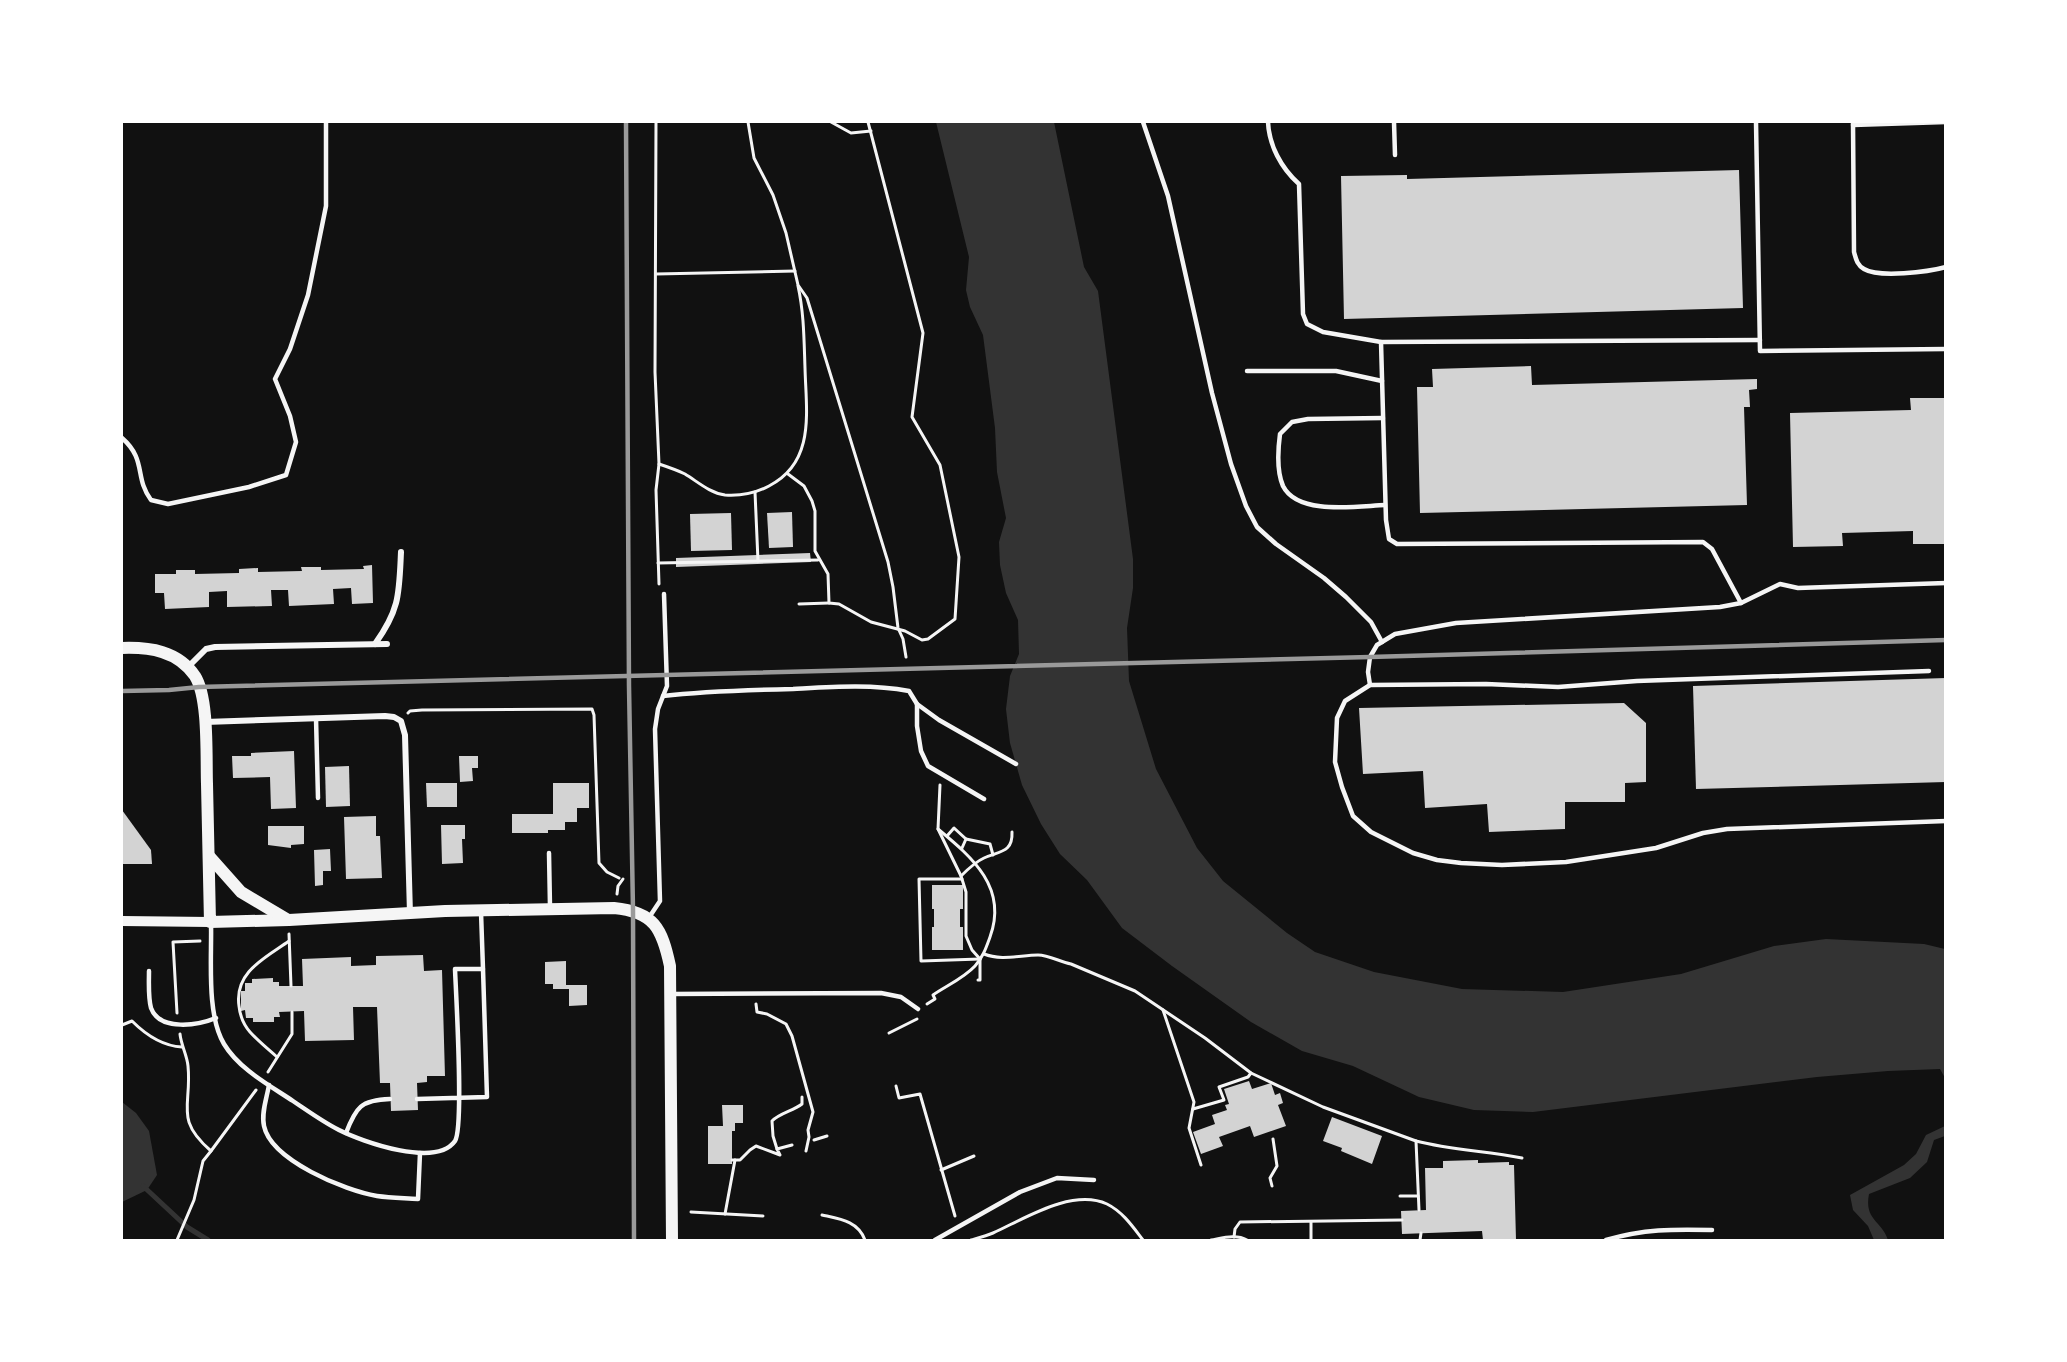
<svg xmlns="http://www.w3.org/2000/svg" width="2067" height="1362" font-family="'DejaVu Sans',sans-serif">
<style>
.water{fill:#333}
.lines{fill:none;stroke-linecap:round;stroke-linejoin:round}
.stream{stroke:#333;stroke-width:5}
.building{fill:#d3d3d3}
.path{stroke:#f5f5f5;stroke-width:3}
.service{stroke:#f5f5f5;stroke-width:4.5}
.minor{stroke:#f5f5f5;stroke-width:6}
.tertiary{stroke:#f5f5f5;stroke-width:10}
.secondary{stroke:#f5f5f5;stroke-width:12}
.rail{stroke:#9a9a9a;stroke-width:4.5}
</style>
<rect width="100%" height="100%" fill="#111"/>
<g class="water">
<path d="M936,122H1054L1084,267L1098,291L1133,559V588L1127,628L1129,681L1156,769L1197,848L1223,881L1287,933L1315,952L1374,972L1462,989L1563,992L1681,974L1774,946L1826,939L1924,944L1945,949V1078L1940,1069L1888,1071L1817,1077L1533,1112L1474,1110L1419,1097L1353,1066L1302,1051L1251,1022L1172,966L1122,928L1087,880L1060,854L1041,824L1022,785L1010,743L1006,709L1010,676L1019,654L1018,620L1006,593L1000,565L999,542L1006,518L997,472L995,428L983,335L970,307L966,290L969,257Z"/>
<path d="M122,1102L136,1113L149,1131L157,1175L147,1190L122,1202Z"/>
<path d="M1945,1126V1136L1934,1140L1927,1162L1910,1178L1869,1194C1864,1220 1881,1220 1888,1240H1874L1868,1226L1853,1210L1850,1195L1904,1165L1916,1154L1926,1135Z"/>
</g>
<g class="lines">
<path class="stream" d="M143,1186L187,1227L208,1240"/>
</g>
<g class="building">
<path d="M1739,170L1743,308L1344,319L1341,176L1407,175V179Z"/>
<path d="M1531,366L1532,385L1757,379V389L1749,390L1750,407H1744L1747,505L1420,513L1417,387H1433L1432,369Z"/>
<path d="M1910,398H1946V544H1913V531L1842,533L1843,546L1793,547L1790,413L1911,410Z"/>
<path d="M792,512L793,547L769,548L767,513Z"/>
<path d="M731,513L732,550L691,551L690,514Z"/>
<path d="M810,553L811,562L676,567V558Z"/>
<path d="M372,565L373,603L352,604L351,588L333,589L334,604L289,606L288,590H271L272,606L227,607V591L209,592V607L165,609L164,593H155V574H176V570H195V574L239,573V569L258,568V572L302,571L301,567H321V570L364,569L363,566Z"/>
<path d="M1946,678V782L1696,789L1693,686Z"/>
<path d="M1624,703L1646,723V782L1625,783V802H1565V829L1489,832L1487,804L1425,808L1423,771L1363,774L1359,708Z"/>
<path d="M294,751L296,808L271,809L270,777L233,778L232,756H251V753Z"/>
<path d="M459,756H478V768H472L473,781L460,782Z"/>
<path d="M349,766L350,806L326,807L325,767Z"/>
<path d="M426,783H457V807H427Z"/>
<path d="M553,783H589V808H577V822H565V830H548V833H512V814H553Z"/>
<path d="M122,810L151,850L152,864H122Z"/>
<path d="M376,816V836H380L382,878L346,879L344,817Z"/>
<path d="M441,825H465V839H462L463,863L442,864Z"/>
<path d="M268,826H304V844L291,845V848L268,845Z"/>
<path d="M330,849L331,871H323V885L315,886L314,850Z"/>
<path d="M932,885H963V909H960V927H963V950H932V927H934V909H932Z"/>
<path d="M423,955L424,971L442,970L445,1076H427V1082L417,1083L418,1110L391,1111L390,1083H380L377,1007H353L354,1040L305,1041L304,1011L279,1012L280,1017H274V1022H253V1018H246L245,1010L241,1011V991H245V983H252V979L273,978V982H279V986H303L302,959L351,957V966L376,965V956Z"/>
<path d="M566,961V985H587V1005L569,1006V989H553V984H545V962Z"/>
<path d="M1249,1081L1252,1089L1271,1083L1275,1095L1280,1093L1283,1103L1278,1105L1286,1126L1254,1137L1250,1126L1219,1137L1223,1146L1201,1154L1193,1132L1215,1124L1212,1115L1227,1110L1225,1105L1229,1104L1224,1089Z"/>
<path d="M722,1105H743V1123H735V1131H732V1164H708V1126H723Z"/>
<path d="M1332,1117L1382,1136L1372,1164L1341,1151L1342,1148L1323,1141Z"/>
<path d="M1478,1160V1163L1509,1162V1165H1514L1516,1240H1483L1482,1231L1402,1234L1401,1211L1426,1210L1425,1168H1443V1161Z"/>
</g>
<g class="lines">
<g class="path">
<path d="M656,122L655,372L659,464L656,490L659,584"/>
<path d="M748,122L754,158L773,195L786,233L798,285L807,298L888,562L893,587L898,628L903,639L906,657"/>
<path d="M831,122L851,133L871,131"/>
<path d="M656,274L795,271"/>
<path d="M659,464C668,467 677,470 685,474C698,482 710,493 725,495C741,496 756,493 769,486C816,462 806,411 805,368C804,340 804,313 798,286"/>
<path d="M788,474L804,486L812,501L815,511V551L828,574L829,603L839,604L871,622L905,631L922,640L928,639L955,619L959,557L940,465L912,417L923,333L868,122"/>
<path d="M755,492L758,561"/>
<path d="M658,563L818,560"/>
<path d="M799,604L829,603"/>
<path d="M408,713L410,711L422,710L592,709L594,715L599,863L607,872L619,878"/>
<path d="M940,785L938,829L961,876L966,892V936L972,950L980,959V980H978"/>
<path d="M947,836L954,828L966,839L962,848"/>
<path d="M966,839L990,844L993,855"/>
<path d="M961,876C968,869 975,862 984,858C999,851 1013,853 1012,832"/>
<path d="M962,879H919L921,961L980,959"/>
<path d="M617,894L618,886L623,879"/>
<path d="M289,934L291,986"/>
<path d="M984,954C1001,961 1021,955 1038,955C1049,955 1060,962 1071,964L1135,991L1205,1038L1251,1073L1323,1107L1416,1141L1419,1210"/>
<path d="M756,1004L757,1012L767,1014L786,1024L792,1036L813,1112L808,1130L809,1137L806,1151"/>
<path d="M927,1004L935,999L933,995C946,986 964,978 975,966C983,957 986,948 990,937C1008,888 973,858 938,829"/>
<path d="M1163,1010L1194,1102L1189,1128L1201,1165"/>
<path d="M177,1013L173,942L200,941"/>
<path d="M122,1025L132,1021C146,1035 162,1046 182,1047"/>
<path d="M889,1033L917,1019"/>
<path d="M277,1057C268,1049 258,1041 250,1032C243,1024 240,1016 239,1006C234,972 265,958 289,941"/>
<path d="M268,1072L292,1034V1012"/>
<path d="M896,1086L899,1098L920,1094L955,1216"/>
<path d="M1193,1109L1224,1100L1219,1087L1248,1077L1251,1073"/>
<path d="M814,1140L827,1136"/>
<path d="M1416,1141C1451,1150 1486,1151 1522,1158"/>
<path d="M777,1149L773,1136L772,1121C780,1113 793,1111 802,1104V1097"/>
<path d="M211,1151L256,1090"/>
<path d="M732,1160H740L750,1150L756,1146L780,1155L777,1149L792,1145"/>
<path d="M941,1170L974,1156"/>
<path d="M1272,1186L1270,1178L1277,1166L1273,1139"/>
<path d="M1400,1196H1418"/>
<path d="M691,1212L763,1216"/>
<path d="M725,1214L735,1160"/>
<path d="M822,1215C840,1219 858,1221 865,1240"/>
<path d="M1311,1222V1240"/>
<path d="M1234,1237L1235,1229L1240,1222L1402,1220"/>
<path d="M177,1240L194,1200L203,1161L211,1151C174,1119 192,1106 188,1066C187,1055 181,1045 180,1034"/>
<path d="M971,1240C978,1238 986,1236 993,1233C1024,1219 1072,1188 1107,1204C1123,1212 1133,1227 1143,1240"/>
<path d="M1211,1240C1223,1238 1236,1234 1247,1240"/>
<path d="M1420,1240L1421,1233"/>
</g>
<g class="service">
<path d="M1143,122L1168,196L1212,393L1231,464L1246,506L1257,527L1276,544L1324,578L1346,597L1371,622L1382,642"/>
<path d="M1268,122C1269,145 1281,168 1299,184L1303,314L1307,324L1323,332L1381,342L1760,340"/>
<path d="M1394,122L1395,155"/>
<path d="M1756,122L1760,351L1946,349"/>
<path d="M1853,122L1854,252C1856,259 1857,265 1864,269C1879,278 1928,272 1946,267"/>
<path d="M1853,125L1946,122"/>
<path d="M1381,342L1386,520L1389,539L1397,544L1703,542L1712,549L1741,603"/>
<path d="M1247,371H1336L1382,381"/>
<path d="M1383,418L1308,419L1292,422L1280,434C1278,449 1277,472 1283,486C1298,516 1358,506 1385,505"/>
<path d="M122,438C147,460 134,477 151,500L168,504L249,487L286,475L296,442L290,416L275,379L290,349L308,295L326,206V122"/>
<path d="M1929,671L1637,681L1558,687L1486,684L1370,685L1345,701L1337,718L1335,762L1342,787L1353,816L1371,832L1413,853L1437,860L1461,863L1502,865L1566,862L1656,848L1703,833L1727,829L1946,821"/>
<path d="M1370,685L1368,672L1370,657L1377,645L1395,634L1456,623L1720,607L1741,603L1780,584L1798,588L1946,583"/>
<path d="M663,696C706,691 749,690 793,689C831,687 871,684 909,691L917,704V726L921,751L928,766L984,799"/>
<path d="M917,704L939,720L1016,764"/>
<path d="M316,718L318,798"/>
<path d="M549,853L550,907"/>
<path d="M481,912L483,969"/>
<path d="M648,919L660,901L655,729L658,709L667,686L664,594"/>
<path d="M211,923C212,957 206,1014 224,1044C239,1069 269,1085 293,1101C308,1111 323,1122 339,1130C363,1142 436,1168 455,1141C464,1127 456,995 455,969H483L487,1097L417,1099"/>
<path d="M149,971C149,982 148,997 151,1008C160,1032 199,1025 216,1018"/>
<path d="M671,994L881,993L901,997L918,1009"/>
<path d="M269,1085C267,1097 261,1113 264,1126C271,1160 345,1191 377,1196C391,1198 405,1198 418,1199L420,1153"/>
<path d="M346,1133C356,1107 361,1100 390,1099"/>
<path d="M935,1240L1020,1192L1057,1178L1094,1180"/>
<path d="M1606,1240C1644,1229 1672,1229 1712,1230"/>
</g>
<g class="minor">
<path d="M375,644C400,609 399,594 401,552"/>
<path d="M188,667L206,649L215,647L387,644"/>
<path d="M205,722L385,716L394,717L401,721L405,735L410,914"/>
</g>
<path class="tertiary" d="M122,921L210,922"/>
<g class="secondary">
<path d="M122,648C150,647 178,651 195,676C209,698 206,757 207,784C208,830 209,876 210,922L289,920L445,911L614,908C654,912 662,928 670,966L672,1240"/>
<path d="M209,856L241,892L288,920"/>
</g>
<g class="rail">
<path d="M626,122L629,686L633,910L634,1240"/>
<path d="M122,691L169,690L199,687L1370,657L1946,640"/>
</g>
</g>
<rect width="2067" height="1362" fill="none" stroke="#ffffff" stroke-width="246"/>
</svg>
